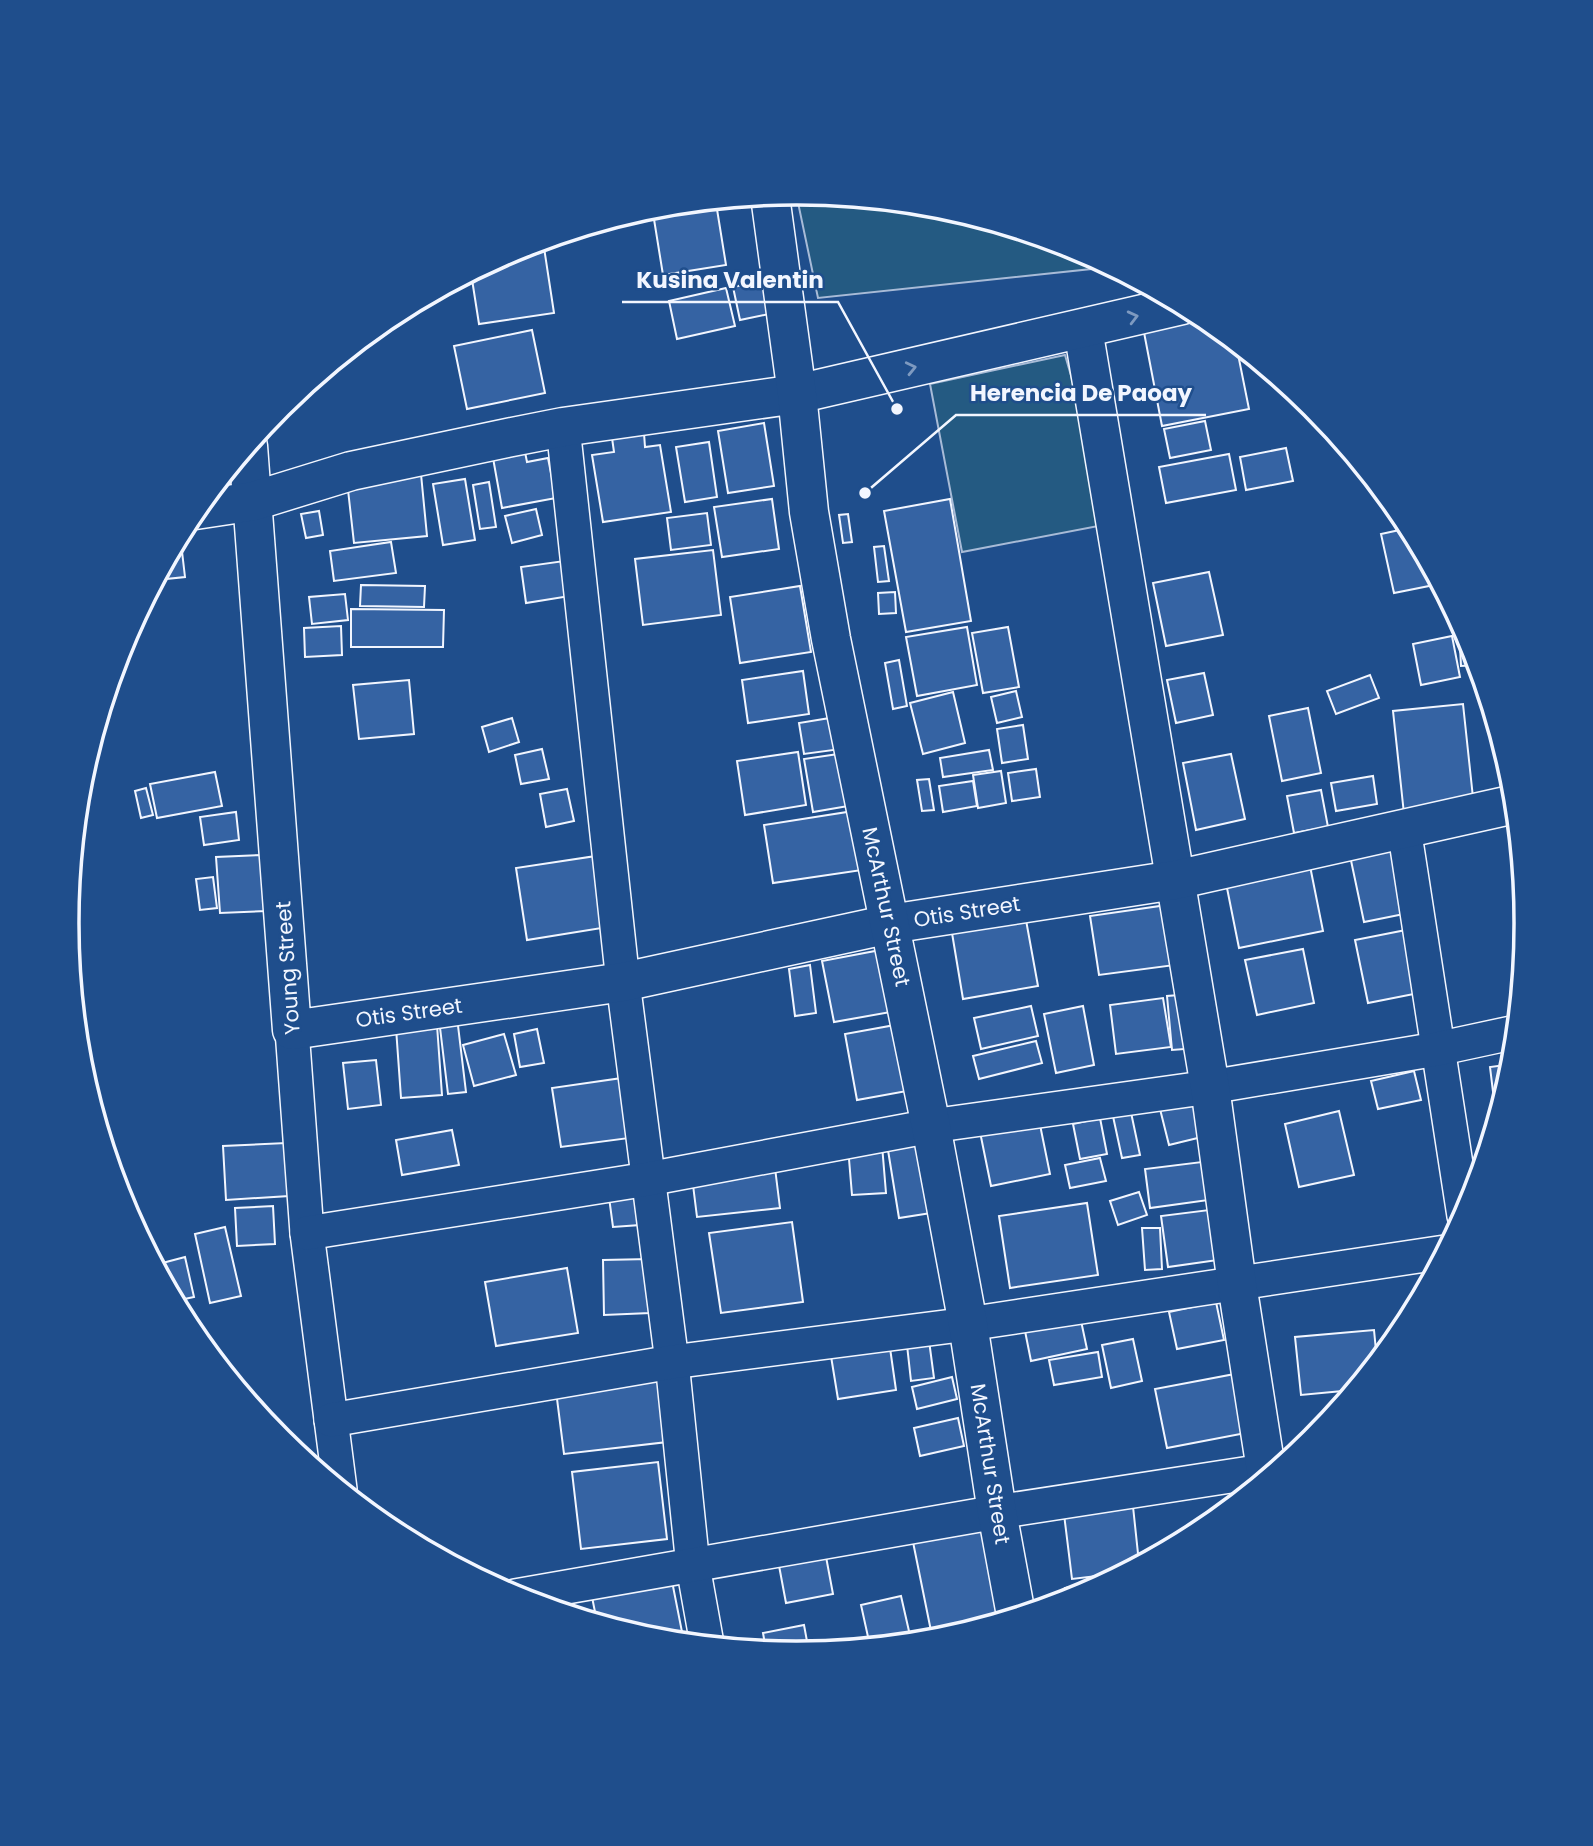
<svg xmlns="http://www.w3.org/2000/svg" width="1593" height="1846" font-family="Poppins,sans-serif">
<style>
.green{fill:#245a82;stroke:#a8bbd7;stroke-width:2}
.building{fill:#3563a3;stroke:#f2f6ff;stroke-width:2}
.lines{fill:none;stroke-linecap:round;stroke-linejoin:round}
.minor-casing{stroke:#f2f6ff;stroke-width:36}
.tertiary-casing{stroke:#f2f6ff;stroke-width:41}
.secondary-casing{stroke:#f2f6ff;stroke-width:41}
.primary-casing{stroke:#f2f6ff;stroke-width:41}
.minor{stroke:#1f4e8c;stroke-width:33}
.tertiary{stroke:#1f4e8c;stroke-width:38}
.secondary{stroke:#1f4e8c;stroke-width:38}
.primary{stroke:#1f4e8c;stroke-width:38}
.oneway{stroke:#7e9ac0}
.labels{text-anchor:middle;stroke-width:5;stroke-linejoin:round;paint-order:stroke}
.street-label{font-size:21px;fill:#f2f6ff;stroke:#1f4e8c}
.rim{fill:none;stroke:#f2f6ff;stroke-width:3.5}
.leader{fill:none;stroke:#f2f6ff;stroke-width:2.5}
.callout-dot{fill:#f2f6ff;stroke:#1f4e8c;stroke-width:2.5}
.callout-label{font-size:23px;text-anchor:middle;font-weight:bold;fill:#f2f6ff;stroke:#1f4e8c;stroke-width:5;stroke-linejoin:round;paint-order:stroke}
</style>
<rect width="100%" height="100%" fill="#1f4e8c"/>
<g class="green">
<path d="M796,193L939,207L1076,249L1110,267L818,298Z"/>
<path d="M1065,355L1114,523L962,552L930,384Z"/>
</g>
<g class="building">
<path d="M716,203L726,265L663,275L653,213Z"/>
<path d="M543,241L554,313L479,324L471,273L518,248Z"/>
<path d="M762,281L769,314L740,320L733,287Z"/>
<path d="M726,288L735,326L677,339L669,301Z"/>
<path d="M1195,312L1236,344L1249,409L1162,426L1142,322Z"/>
<path d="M532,330L545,393L467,409L454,346Z"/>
<path d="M1205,421L1211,450L1170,458L1164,429Z"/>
<path d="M764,423L774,486L728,493L718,431Z"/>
<path d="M644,433L645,447L660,445L671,512L603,522L592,455L614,452L612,438Z"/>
<path d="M709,442L717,497L685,502L676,447Z"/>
<path d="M1286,448L1293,481L1246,490L1240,457Z"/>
<path d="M525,452L527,462L548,458L556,498L502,508L493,458Z"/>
<path d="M1229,454L1236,490L1166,503L1159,467Z"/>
<path d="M421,474L427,536L354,543L347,481Z"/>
<path d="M465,479L475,540L443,545L433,484Z"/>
<path d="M489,482L496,527L480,529L473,485Z"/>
<path d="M772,499L779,549L722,557L714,507Z"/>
<path d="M950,499L971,621L906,632L884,511Z"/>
<path d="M536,509L542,535L512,543L505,516Z"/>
<path d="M319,511L323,535L306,538L301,514Z"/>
<path d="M707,513L711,545L671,550L667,518Z"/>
<path d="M848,514L852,542L843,543L839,515Z"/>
<path d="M1409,528L1439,584L1394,593L1381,534Z"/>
<path d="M391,542L396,573L334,581L330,551Z"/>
<path d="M176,543H181L185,577L156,580Z"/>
<path d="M884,546L889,581L878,582L874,547Z"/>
<path d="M713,550L721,615L643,625L635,559Z"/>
<path d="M564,561L570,596L526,603L521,567Z"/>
<path d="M1209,572L1223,635L1166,646L1153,583Z"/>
<path d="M361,585L425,586L424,607L360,606Z"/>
<path d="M800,586L811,652L740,663L730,597Z"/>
<path d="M895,592L896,613L879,614L878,593Z"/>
<path d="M345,594L348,620L312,624L309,597Z"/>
<path d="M351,609L444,610L443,647H351Z"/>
<path d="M341,626L342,655L305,657L304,628Z"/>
<path d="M967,627L977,685L917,696L906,637Z"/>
<path d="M1008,627L1019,687L983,693L972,633Z"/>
<path d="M1459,628H1462L1471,644L1477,665L1461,666Z"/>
<path d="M1452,636L1460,677L1421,685L1413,644Z"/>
<path d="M899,660L907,706L893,709L885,663Z"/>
<path d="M803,671L809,714L748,723L742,680Z"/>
<path d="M1204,673L1213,715L1176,723L1167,680Z"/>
<path d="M1370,675L1379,698L1336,714L1327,691Z"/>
<path d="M409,680L414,734L359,739L353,685Z"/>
<path d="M1016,691L1022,717L997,723L991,697Z"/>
<path d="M953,692L965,743L923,754L910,703Z"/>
<path d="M1463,704L1474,807L1404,814L1393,711Z"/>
<path d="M1308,708L1321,773L1282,781L1269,716Z"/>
<path d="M836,717L841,749L804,754L799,723Z"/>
<path d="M512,718L519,742L489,752L482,727Z"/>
<path d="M1023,725L1028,759L1002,763L997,729Z"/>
<path d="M542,749L549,779L521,784L515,755Z"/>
<path d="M989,750L993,770L943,777L940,758Z"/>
<path d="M798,752L806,805L745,815L737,761Z"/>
<path d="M852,752L860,804L813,812L804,759Z"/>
<path d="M1231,754L1245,819L1196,830L1183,763Z"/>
<path d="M1036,769L1040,797L1012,801L1008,773Z"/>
<path d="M1001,771L1006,803L978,808L973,775Z"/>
<path d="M215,772L222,806L157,818L150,784Z"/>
<path d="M1373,776L1377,804L1336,811L1331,783Z"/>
<path d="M929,779L934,810L922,811L917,780Z"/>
<path d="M973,781L977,806L943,812L939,786Z"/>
<path d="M146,788L153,815L141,818L135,791Z"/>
<path d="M567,789L574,821L546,827L540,794Z"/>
<path d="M1321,790L1328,827L1294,833L1287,796Z"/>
<path d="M860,810L869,869L773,883L764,825Z"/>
<path d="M236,812L239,840L204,845L200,817Z"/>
<path d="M1389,842L1404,914L1364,922L1349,851Z"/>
<path d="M262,855L266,911L220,913L216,857Z"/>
<path d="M596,856L608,927L527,940L516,868Z"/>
<path d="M1309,861L1323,931L1239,948L1225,878Z"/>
<path d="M213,877L217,908L200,910L196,879Z"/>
<path d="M1167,905L1175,965L1099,975L1090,916Z"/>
<path d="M1026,920L1038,986L963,999L952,933Z"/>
<path d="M1411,929L1424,992L1368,1003L1355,940Z"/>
<path d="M891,948L902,1010L834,1022L822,961Z"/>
<path d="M1303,949L1314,1003L1257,1015L1245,960Z"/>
<path d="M810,965L816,1013L795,1016L789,969Z"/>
<path d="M1192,994L1197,1048L1172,1050L1167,996Z"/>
<path d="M1163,998L1171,1047L1116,1054L1110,1005Z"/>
<path d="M1031,1006L1038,1036L981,1049L974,1018Z"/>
<path d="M1083,1006L1094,1065L1056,1073L1044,1014Z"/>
<path d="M456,1009L466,1092L448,1094L438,1011Z"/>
<path d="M437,1025L442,1095L401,1098L396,1028Z"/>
<path d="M895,1025L907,1091L857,1100L845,1034Z"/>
<path d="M537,1029L544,1063L520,1067L514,1034Z"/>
<path d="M504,1034L516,1075L474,1086L463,1045Z"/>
<path d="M1036,1041L1042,1063L979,1079L973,1056Z"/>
<path d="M376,1060L381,1105L348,1109L343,1063Z"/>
<path d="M1513,1064L1500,1107L1495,1108L1490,1067Z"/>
<path d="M1414,1071L1421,1100L1378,1109L1371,1081Z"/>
<path d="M629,1077L637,1137L561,1147L552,1088Z"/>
<path d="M1201,1095L1210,1135L1169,1145L1159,1105Z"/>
<path d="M1129,1103L1140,1155L1122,1158L1111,1107Z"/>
<path d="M1339,1111L1354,1175L1299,1187L1285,1124Z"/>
<path d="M1038,1115L1050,1174L991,1186L979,1127Z"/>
<path d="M1100,1118L1107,1154L1080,1159L1073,1124Z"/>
<path d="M452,1130L459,1165L402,1175L396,1140Z"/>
<path d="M933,1137L944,1211L899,1218L887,1144Z"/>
<path d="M286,1143L289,1196L226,1200L223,1146Z"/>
<path d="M882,1145L886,1193L852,1195L848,1147Z"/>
<path d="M1100,1158L1106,1181L1070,1188L1065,1165Z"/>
<path d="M1218,1160L1223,1198L1150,1208L1145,1169Z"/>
<path d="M775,1168L780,1208L697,1217L692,1177Z"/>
<path d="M635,1187L640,1225L613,1227L608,1190Z"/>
<path d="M1139,1192L1147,1215L1118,1225L1110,1201Z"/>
<path d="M1087,1203L1098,1275L1010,1288L999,1216Z"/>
<path d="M273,1206L275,1244L237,1246L235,1208Z"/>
<path d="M1225,1208L1232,1258L1168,1267L1161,1216Z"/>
<path d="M792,1222L803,1302L721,1313L709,1233Z"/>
<path d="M225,1227L241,1296L210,1303L195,1234Z"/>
<path d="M1142,1228H1160L1162,1269L1145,1270Z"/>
<path d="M185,1257L194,1297L175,1301L155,1265Z"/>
<path d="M649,1259L650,1313L604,1315L603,1260Z"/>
<path d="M567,1268L578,1333L496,1346L485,1282Z"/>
<path d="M1216,1302L1224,1340L1177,1349L1169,1312Z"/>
<path d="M1080,1316L1087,1349L1031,1361L1024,1326Z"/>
<path d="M1374,1330L1377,1361L1353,1390L1301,1395L1295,1337Z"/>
<path d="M928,1333L934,1378L911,1381L906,1336Z"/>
<path d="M1133,1339L1142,1381L1111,1388L1102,1345Z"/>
<path d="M889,1341L896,1390L838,1399L830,1350Z"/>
<path d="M1098,1352L1102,1377L1054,1385L1049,1360Z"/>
<path d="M1240,1373L1251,1432L1167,1448L1155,1389Z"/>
<path d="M952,1377L957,1399L917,1409L912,1387Z"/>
<path d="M659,1379L667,1442L564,1454L556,1391Z"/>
<path d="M958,1418L964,1446L920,1456L914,1428Z"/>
<path d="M658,1462L667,1539L581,1549L572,1472Z"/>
<path d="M1132,1497L1139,1563L1122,1573L1072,1579L1063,1506Z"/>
<path d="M982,1528L1000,1617L931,1631L913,1542Z"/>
<path d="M824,1546L833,1594L786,1603L777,1555Z"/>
<path d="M670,1571L684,1642L654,1639L597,1622L590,1587Z"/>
<path d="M1112,1578L1075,1598L1067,1600L1065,1588Z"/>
<path d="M901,1596L911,1640L870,1646L861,1605Z"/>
<path d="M804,1625L809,1652L796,1653L766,1650L763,1633Z"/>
</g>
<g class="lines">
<g class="minor-casing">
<g id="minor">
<path d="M563,427L623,982L672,1362L693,1566L707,1644"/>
<path d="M1404,828L1464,1216"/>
<path d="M292,1030L307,1233L340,1489"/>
<path d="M307,1233L648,1179L931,1126L1210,1087L1437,1049L1516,1032"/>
<path d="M331,1420L672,1362L968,1324L1445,1252"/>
<path d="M515,1596L997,1512L1276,1469"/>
</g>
</g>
<g class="tertiary-casing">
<g id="tertiary">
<path d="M1083,329L1210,1087L1237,1284L1267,1476"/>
<path d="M248,446L292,1030L623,982L890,924"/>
<path d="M195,510L254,501L351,471L507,438L563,427L797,394L1182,305"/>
</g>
</g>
<g class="secondary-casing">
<path id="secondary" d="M890,924L1175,880L1515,804"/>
</g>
<g class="primary-casing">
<path id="primary" d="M770,196L797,394L809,512L831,639L931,1126L968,1324L997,1512L1016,1615"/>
</g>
<use href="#minor" class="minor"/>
<use href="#tertiary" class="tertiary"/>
<use href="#secondary" class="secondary"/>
<use href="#primary" class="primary"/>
</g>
<defs><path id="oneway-chevron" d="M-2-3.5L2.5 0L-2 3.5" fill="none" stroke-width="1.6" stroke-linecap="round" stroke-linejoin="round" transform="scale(1.75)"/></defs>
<g class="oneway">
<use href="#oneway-chevron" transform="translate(1133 317) rotate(-14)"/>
<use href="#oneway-chevron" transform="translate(911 368) rotate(-13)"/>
</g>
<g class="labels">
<g class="street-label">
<text transform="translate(886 907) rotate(78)" y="7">McArthur Street</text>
<text transform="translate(967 912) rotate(-9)" y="7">Otis Street</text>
<text transform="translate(288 968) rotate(-94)" y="7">Young Street</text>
<text transform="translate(409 1013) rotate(-8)" y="7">Otis Street</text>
<text transform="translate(990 1464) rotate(81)" y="7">McArthur Street</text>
</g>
</g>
<path d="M0 0H1593V1846H0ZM796 205H797A717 717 0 0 1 1514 922V924A717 717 0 0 1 797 1641H796A717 717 0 0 1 79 924V922A717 717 0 0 1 796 205Z" fill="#1f4e8c" fill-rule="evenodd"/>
<path class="rim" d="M796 205H797A717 717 0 0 1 1514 922V924A717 717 0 0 1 797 1641H796A717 717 0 0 1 79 924V922A717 717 0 0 1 796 205Z"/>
<path class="leader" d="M897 409L838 302H622M865 493L956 415H1206"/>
<g class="callout-dot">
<circle cx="897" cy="409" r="7"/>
<circle cx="865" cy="493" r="7"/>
</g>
<g class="callout-label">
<text x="730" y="288">Kusina Valentin</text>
<text x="1081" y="401">Herencia De Paoay</text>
</g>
</svg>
